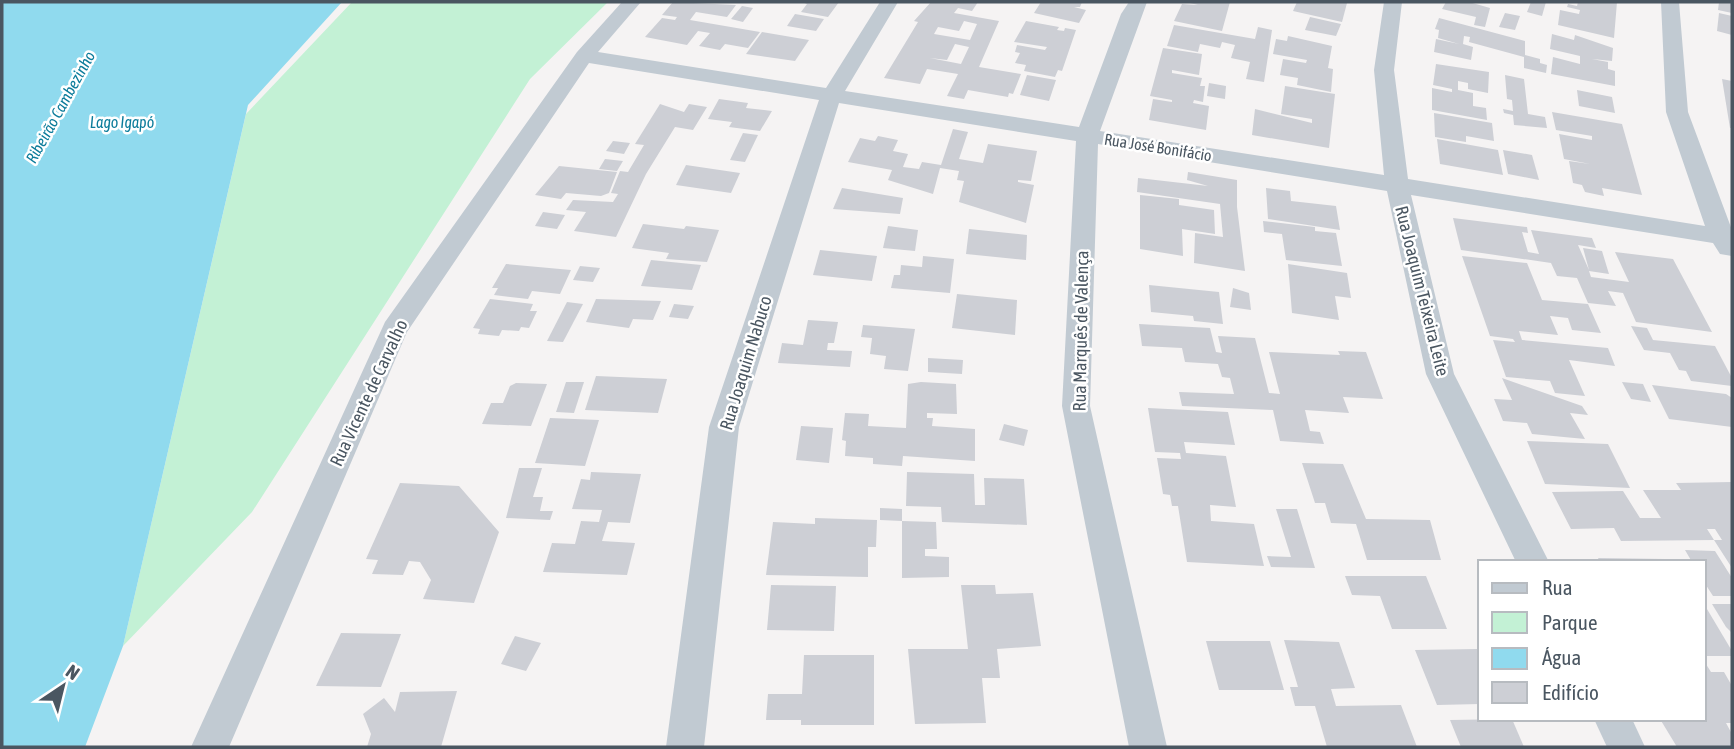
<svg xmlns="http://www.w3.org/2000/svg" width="1734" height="749" font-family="'Asap Condensed',sans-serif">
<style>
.green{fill:#c3f1d5}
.water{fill:#90daee}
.building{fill:#cdcfd5;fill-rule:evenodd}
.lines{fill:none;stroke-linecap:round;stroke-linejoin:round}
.street{fill:#c1cad2;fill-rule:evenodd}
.labels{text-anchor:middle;stroke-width:5;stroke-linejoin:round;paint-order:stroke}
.far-water-label{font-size:16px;font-style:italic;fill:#0c7c9b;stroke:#fff}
.far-street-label{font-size:16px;fill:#4a5661;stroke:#fff}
.street-label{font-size:18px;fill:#4a5661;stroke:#fff}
</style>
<rect width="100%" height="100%" fill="#f5f3f3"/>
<path class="green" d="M352,2H608L530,79L252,512L123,646L246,114Z"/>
<path class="water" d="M2,2H342L248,105L123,646L85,747H2Z"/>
<g class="building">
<path d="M673,2L736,5L727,17L696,12L690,20L760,32L748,48L725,44L720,50L699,46L710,33L698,31L687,45L645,37L662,18L675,20L677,17L662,15Z"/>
<path d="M802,2H839L828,17L801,12L807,4Z"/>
<path d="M931,2H978L972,11L958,8L954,13L999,21L979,67L1021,74L1013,94L1009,93L1008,97L968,90L964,99L947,96L958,74L927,69L920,84L884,78L918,22L914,21ZM964,21L977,24L970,40L934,34L938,27L959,31ZM955,44L969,47L961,64L930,58L947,60Z"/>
<path d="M1041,2H1082L1080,7H1074L1086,10L1079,23L1034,13Z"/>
<path d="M1186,2H1230L1222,31L1174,21L1182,4L1198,5Z"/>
<path d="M1297,2H1342L1347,3L1342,22L1293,11Z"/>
<path d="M1446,2H1469L1490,8L1485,27L1474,25L1476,17L1442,9Z"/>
<path d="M1531,2H1546L1542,16L1527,12Z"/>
<path d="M1578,2H1617L1614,38L1558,25L1560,10L1579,14L1580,10L1567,7L1568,4L1577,6Z"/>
<path d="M1719,2H1732V13L1718,10Z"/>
<path d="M742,6L753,8L743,22L731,19Z"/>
<path d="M1505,13L1520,16L1515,30L1499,27Z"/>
<path d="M1719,13L1732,16V35L1717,31Z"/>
<path d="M795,14L824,19L816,31L787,26Z"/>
<path d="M1310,17L1341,24L1336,36L1305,30Z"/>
<path d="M1439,18L1525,41V55L1540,59V63L1547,65L1546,73L1524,68V57L1469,42L1470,37L1464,36L1463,44L1473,47L1471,60L1434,52L1436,39L1459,44L1438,38L1439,30L1435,29Z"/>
<path d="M1026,21L1059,27L1057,30L1064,31L1065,28L1076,30L1062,71L1058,70L1055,77L1024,71L1026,65L1015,63L1020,53L1015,52L1017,45L1045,50L1047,47L1014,42Z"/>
<path d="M1174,25L1255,39L1258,27L1272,30L1264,82L1246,79L1250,62L1231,58L1235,45L1222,42L1220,48L1200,44L1198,52L1167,46Z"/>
<path d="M762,32L809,40L795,61L746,54Z"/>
<path d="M1552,34L1574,40L1575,35L1613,48L1612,61L1592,59L1608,62V69L1615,71V86L1551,74L1553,57L1580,64V56L1550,49Z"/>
<path d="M1288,36L1332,46L1328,68L1333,69L1331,92L1297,85L1298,78L1280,75L1283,59L1306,63L1307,60L1273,54L1276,39L1287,41Z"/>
<path d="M1163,48L1202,54L1199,75L1172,70V73L1202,78L1200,86H1205L1203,102L1194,100L1193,103L1209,106L1206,130L1149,120L1153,99L1172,102V100L1150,96Z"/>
<path d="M1436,64L1489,72L1488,93L1468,89V83L1458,81V90L1473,93V106L1486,108L1487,120L1432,110V88L1452,92V89L1433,85Z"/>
<path d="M1027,75L1056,80L1049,101L1020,95Z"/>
<path d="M1505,75L1524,79L1528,114L1545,117L1547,128L1514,125L1513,115L1504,113L1503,109L1513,111L1512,100L1507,99Z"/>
<path d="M1722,79L1732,81V128H1730Z"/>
<path d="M1209,83L1226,86L1225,99L1207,96Z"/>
<path d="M1285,86L1335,94L1329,148L1252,135L1255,109L1312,123V119L1281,114Z"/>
<path d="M1577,90L1612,97L1615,113L1579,106Z"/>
<path d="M719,99L748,103L746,108L772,111L760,131L729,127L732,122L708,119Z"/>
<path d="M660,104L684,112L689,104L707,107L693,130L675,127L646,174L616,237L574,231L586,212L566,210L573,200L613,202L618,194L611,193L620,171L628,172L644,145L635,144Z"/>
<path d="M1552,112L1622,124L1642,195L1602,188L1604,196L1585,192L1582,185L1573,183L1569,161L1590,164L1564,159L1559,134L1592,140V136L1556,130Z"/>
<path d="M1434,113L1492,123L1494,141L1466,136V142L1435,137Z"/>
<path d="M953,129L968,132L959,159L983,163L988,144L1037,151L1031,181L1018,180V182L1034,185L1026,223L959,202L964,181L957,180L959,171L940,168L933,194L888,180L892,170L848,162L860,138L875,141L878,136L898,140L893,151L908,154L903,167L919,169L922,162L941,165Z"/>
<path d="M743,133L758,135L745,162L730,160Z"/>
<path d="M1437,139L1498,150L1503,175L1440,164Z"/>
<path d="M613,141L630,143L624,154L606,151Z"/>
<path d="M1503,150L1532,155L1539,180L1508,174Z"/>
<path d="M605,159L623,161L617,171L599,169Z"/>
<path d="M686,165L740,173L731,193L676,185Z"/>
<path d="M559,166L617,172L609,193L601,196L566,193L561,199L535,195Z"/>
<path d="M1188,172L1237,180V207L1245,271L1194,263L1195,233L1223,237L1220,204L1137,192L1138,178L1208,186L1187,180Z"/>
<path d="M842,188L903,198L900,214L833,209Z"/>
<path d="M1266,188L1290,191L1291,201L1336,206L1340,230L1268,219Z"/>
<path d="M1140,195L1179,199V205L1214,210L1215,234L1182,229L1183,256L1140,249Z"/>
<path d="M543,212L565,215L557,229L535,226Z"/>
<path d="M1453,218L1527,227L1528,233L1522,232L1528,252L1539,254L1531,230L1592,238L1596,248L1578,245L1589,270L1583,248L1602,251L1609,274L1589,271L1591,277L1629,282L1615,252L1673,259L1712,332L1636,322L1623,293L1608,291L1616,306L1588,303L1577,278L1557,276L1551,263L1461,250Z"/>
<path d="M1263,221L1315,227V231L1336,233L1342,266L1286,260L1282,234L1264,232Z"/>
<path d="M643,224L684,229L686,226L719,230L707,262L666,259L669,253L632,248Z"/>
<path d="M888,226L918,230L915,251L883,248Z"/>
<path d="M969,229L1027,235L1026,260L966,254Z"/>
<path d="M820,250L877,256L872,281L813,275Z"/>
<path d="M923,256L954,259L950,293L891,288L894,275H900L901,265L922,267Z"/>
<path d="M1462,256L1527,263L1542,300L1588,304L1601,333L1572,330L1568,318L1550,316L1558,335L1519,331L1522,340L1608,348L1615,366L1569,360L1585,396L1555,393L1550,381L1506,377L1493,340L1515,342L1513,339L1490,336Z"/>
<path d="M651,260L701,265L692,290L641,286Z"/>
<path d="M506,264L571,270L560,294L532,291L528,299L494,295L498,288H492Z"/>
<path d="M1288,264L1347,273L1351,298L1335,296L1339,320L1292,313Z"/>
<path d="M580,266L600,268L593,282L573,280Z"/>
<path d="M1149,285L1219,292L1223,324L1194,321L1193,316L1151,312Z"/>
<path d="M1233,288L1249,293L1251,310L1230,307Z"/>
<path d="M957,294L1017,300L1015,335L952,328Z"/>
<path d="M490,299L533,304L530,311H537L529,328L521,327L519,331L502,330L499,336L478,334L480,329L473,328Z"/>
<path d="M596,299L661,301L653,320L633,319L629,328L586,322Z"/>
<path d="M567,302L583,304L563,342L547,341Z"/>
<path d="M674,304L694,306L688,319L669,317Z"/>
<path d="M808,320L838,322L834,343H828L827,350L852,351L850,367L778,363L782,343L803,345Z"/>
<path d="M1139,324L1210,328L1216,352L1222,353L1218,336L1255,338L1269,393L1280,394L1269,352L1340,355L1338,351L1366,352L1383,399L1343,397L1349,413L1305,410L1310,431L1320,432L1324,444L1280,441L1273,410L1182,406L1179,392L1234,394L1230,378L1222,377L1218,364L1185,362L1182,348L1142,346Z"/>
<path d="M863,325L915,329L908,371L884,369L886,356L870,354L872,338L861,337Z"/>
<path d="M1631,326L1647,328L1653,340L1715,346L1732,378V386L1691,381L1686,371L1679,370L1670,353L1644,350Z"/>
<path d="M928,358L963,360L962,374L928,372Z"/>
<path d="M596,376L667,379L658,413L585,410Z"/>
<path d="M1502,378L1582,406L1588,415L1570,413L1585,439L1532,434L1527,423L1503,421L1494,399L1512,400Z"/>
<path d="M566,382H584L574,413L556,412Z"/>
<path d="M921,382L956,384L957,414L927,413V418H933L932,426L975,429V461L903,456L902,466L873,464V458L845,456L846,441L842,440L845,413L869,414L868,426L906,428L908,384Z"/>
<path d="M1622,382L1643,384L1651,402L1631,399Z"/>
<path d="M516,383L547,384L531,426L482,424L491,403H503L510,386Z"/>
<path d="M1652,385L1726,394L1732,398V427L1669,419Z"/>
<path d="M1148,408L1228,412L1235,445L1184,442L1186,453L1226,456L1236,507L1210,505L1211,521L1254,524L1264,566L1187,562L1178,506H1172L1170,495L1163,494L1157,458L1181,459L1180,453L1155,452Z"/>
<path d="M550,418L599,420L585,466L535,463Z"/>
<path d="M1004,424L1028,430L1024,446L999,440Z"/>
<path d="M801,426L833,428L829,463L796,460Z"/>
<path d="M1527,441L1608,444L1630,488L1545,484Z"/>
<path d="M1302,463L1343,464L1366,519L1430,520L1441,560H1367L1356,524L1331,523L1325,503H1315Z"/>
<path d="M519,468H542L533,497H543L540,511H553L550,520L506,518Z"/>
<path d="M591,472L641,474L630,523L608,522L602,541L635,543L627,575L543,572L552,543L575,544L581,521L599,522L602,510L572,509L581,479L590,480Z"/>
<path d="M907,472L974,474L975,505H985L984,478L1024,479L1027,525L942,522L941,507L906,506Z"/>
<path d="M1732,482V568L1714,540H1722L1715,529H1707L1714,540L1621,541L1614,528L1571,529L1552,492L1623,491L1640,518H1661L1643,490H1681L1676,483Z"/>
<path d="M400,483L459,486L499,532L474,603L423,599L431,580L420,562L409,561L403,575L372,574L378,560L366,559Z"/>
<path d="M880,508L902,509V521L880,520Z"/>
<path d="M1276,509H1297L1315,568L1271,567L1267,556L1291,557Z"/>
<path d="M815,518L877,520L876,547H868V577L766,575L773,522L815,524Z"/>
<path d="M902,521L936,522L937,549H925V556L949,557V577L902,578Z"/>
<path d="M1685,550L1715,551L1732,578V596H1713L1704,582V562H1692Z"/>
<path d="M1598,558L1665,559L1667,562H1600Z"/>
<path d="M1345,576H1426L1447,629H1392L1380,596L1352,595Z"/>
<path d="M771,585L836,586L834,631L767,630Z"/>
<path d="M961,585H995L996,594L1033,593L1041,646L997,649L1000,678H982L986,723L915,724L908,649H968Z"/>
<path d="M1704,604L1732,651V656H1704Z"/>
<path d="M1712,604H1732V633L1726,627Z"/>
<path d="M341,633L401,634L381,687L316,686Z"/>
<path d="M515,636L541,643L526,671L501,664Z"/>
<path d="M1284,640L1339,642L1355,688L1331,689L1336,706L1401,705L1417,747H1327L1315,706H1295L1290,687H1298Z"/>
<path d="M1206,641H1270L1284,690H1219Z"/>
<path d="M1477,649L1480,656V704L1437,705L1415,650Z"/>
<path d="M804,655H874V725H801V720H766L768,694H802Z"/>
<path d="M1704,661L1711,672H1724L1732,686V723H1726L1732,734V747H1677L1660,719H1704Z"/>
<path d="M457,691L441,747H367L371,734L363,714L384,698L395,712L400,692Z"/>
<path d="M1512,719L1524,747H1461L1450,720Z"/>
</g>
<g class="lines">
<g class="street">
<path d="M622,2H641L598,52L826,88L880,2H898L845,91L1079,127L1121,14L1129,2H1147L1100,131L1384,175L1374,70L1384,2H1402L1394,70L1408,179L1705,226L1666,112L1661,2H1679L1688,112L1732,230V256L1720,254L1713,243L1411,195L1454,374L1549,562H1516L1426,374L1387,191L1098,144L1090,406L1167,747H1129L1062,406L1076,141L839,103L739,427L704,747H666L709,427L819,100L589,63L407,332L229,747H191L385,322L577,52Z"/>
<path d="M1594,719H1632L1645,747H1607Z"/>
</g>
</g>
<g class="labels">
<g class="far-water-label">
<text transform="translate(60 107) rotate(-61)" y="6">Ribeirão Cambezinho</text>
<text x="122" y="128">Lago Igapó</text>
</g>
<g class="far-street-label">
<text transform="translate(1158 147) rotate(9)" y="6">Rua José Bonifácio</text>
</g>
<g class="street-label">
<text transform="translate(1422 291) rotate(76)" y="6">Rua Joaquim Teixeira Leite</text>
<text transform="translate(1081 331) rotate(-89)" y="6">Rua Marquês de Valença</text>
<text transform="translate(746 363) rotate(-73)" y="6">Rua Joaquim Nabuco</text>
<text transform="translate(369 393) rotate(-65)" y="6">Rua Vicente de Carvalho</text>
</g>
</g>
<rect width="1734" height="749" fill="none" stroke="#4a5661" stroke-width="7"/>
<rect x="1478" y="560" width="228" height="161" fill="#ffffff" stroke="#b7bbc0" stroke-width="2"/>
<rect x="1492" y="583" width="35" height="10" fill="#c1cad2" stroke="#b7bbc0" stroke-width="2"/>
<text x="1542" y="595" font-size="21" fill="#4a5661">Rua</text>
<rect x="1492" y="612" width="35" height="21" fill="#c3f1d5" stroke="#b7bbc0" stroke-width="2"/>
<text x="1542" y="630" font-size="21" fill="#4a5661">Parque</text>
<rect x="1492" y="648" width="35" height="21" fill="#90daee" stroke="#b7bbc0" stroke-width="2"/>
<text x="1542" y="665" font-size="21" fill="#4a5661">Água</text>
<rect x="1492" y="682" width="35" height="21" fill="#cdcfd5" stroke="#b7bbc0" stroke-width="2"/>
<text x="1542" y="700" font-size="21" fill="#4a5661">Edifício</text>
<g transform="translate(63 686) rotate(35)" stroke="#ffffff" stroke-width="5" paint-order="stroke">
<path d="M0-5L12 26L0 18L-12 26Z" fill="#4a5661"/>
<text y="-10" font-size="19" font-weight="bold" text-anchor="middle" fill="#4a5661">N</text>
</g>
</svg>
